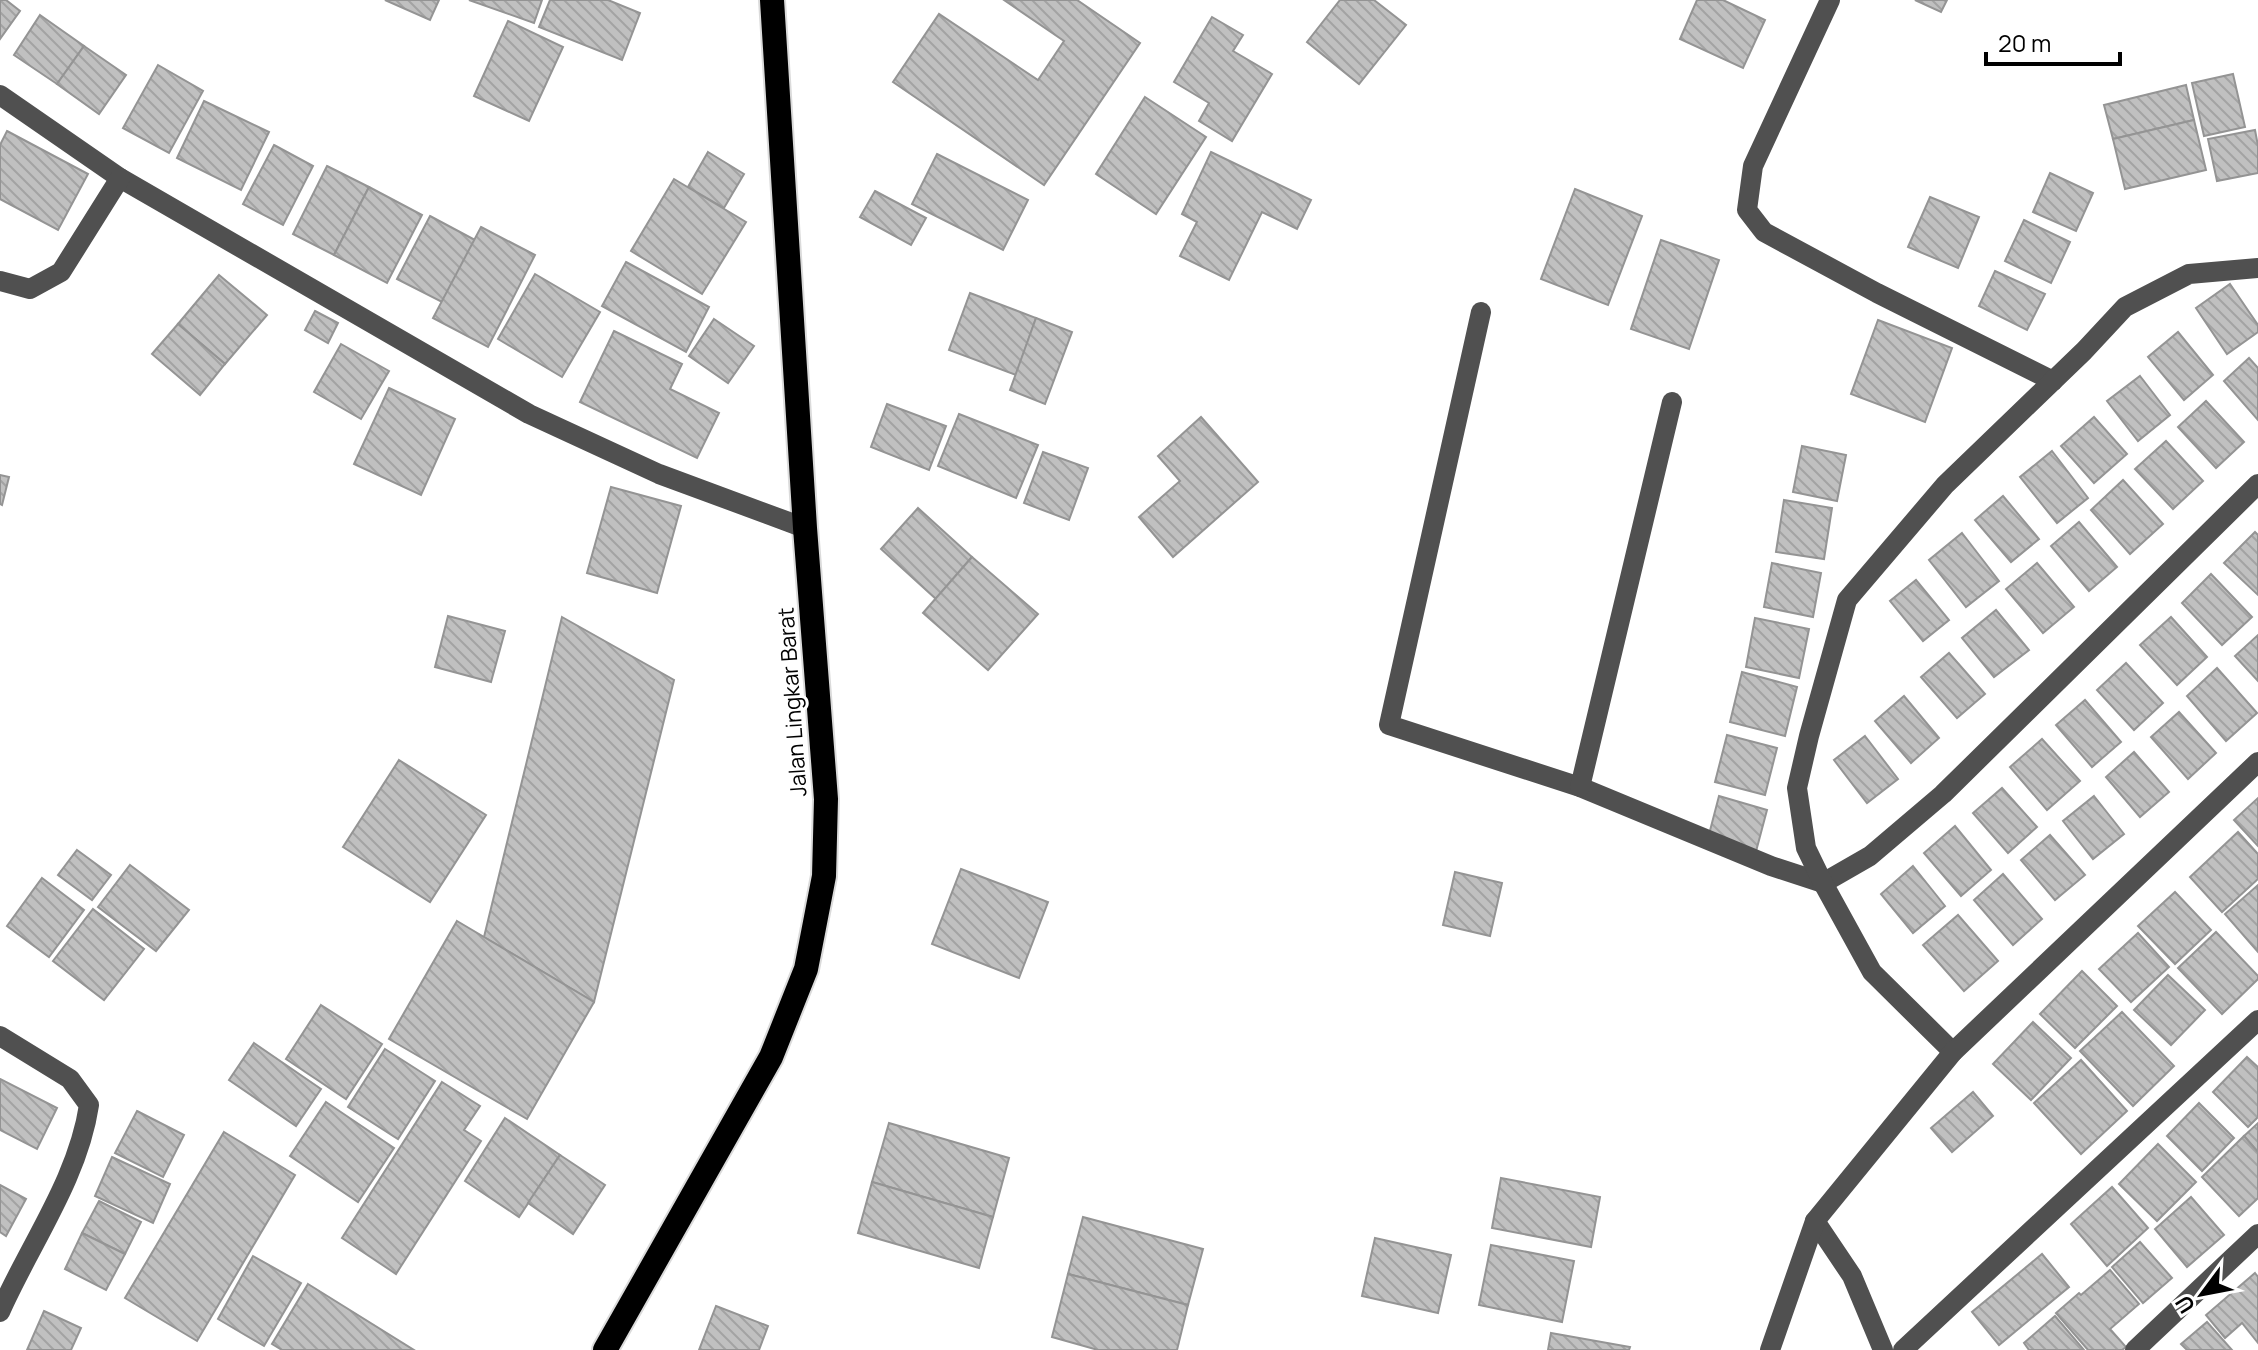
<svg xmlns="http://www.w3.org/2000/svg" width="2258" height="1350" font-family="Manrope,sans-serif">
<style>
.building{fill:url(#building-back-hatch);stroke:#949494;stroke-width:2}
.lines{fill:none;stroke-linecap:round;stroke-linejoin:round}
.highway-casing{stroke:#dbdbdb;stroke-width:28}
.minor{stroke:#505050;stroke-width:20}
.highway{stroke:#000;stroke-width:24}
.labels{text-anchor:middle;stroke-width:6;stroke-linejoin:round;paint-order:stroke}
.street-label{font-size:22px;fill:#000;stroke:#fff}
</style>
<defs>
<pattern id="building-back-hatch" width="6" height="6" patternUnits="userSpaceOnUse" patternTransform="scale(2)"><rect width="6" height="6" fill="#c0c0c0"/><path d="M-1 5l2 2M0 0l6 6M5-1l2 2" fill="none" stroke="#a3a3a3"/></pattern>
</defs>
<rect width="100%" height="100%" fill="#fff"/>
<g class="building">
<path d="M0,0H6L20,11L0,39Z"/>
<path d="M385,0H439L430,20Z"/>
<path d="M469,0H542L534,23Z"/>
<path d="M550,0H608L640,13L622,60L539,27Z"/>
<path d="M1004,0H1077L1140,43L1044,185L893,82L939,14L1038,80L1064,41Z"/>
<path d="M1340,0H1374L1406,25L1359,84L1307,42Z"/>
<path d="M1697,0H1723L1765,20L1743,68L1680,39Z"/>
<path d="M1915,0H1947L1941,12Z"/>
<path d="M40,15L84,46L57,84L14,55Z"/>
<path d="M1212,17L1243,35L1233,51L1272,74L1232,141L1199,121L1209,103L1174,82Z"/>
<path d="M508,21L563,47L529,121L474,96Z"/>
<path d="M84,46L126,75L99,114L57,84Z"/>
<path d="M158,65L203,91L169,153L123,128Z"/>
<path d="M2233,74L2245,127L2204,136L2192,83Z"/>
<path d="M2186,85L2194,120L2113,139L2104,105Z"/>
<path d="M1145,97L1206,137L1156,214L1096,174Z"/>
<path d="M204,101L269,132L241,190L177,158Z"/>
<path d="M2194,120L2206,170L2125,189L2113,139Z"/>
<path d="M2255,130L2258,146V173L2217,181L2208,139Z"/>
<path d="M7,131L88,174L58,230L0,199V145Z"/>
<path d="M274,145L313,166L283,225L243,204Z"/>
<path d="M708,152L744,174L724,208L688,187Z"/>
<path d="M1211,152L1311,200L1297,229L1262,212L1229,280L1180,256L1197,222L1182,214Z"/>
<path d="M937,154L1028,200L1003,250L912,204Z"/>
<path d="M327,166L369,187L334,255L293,234Z"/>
<path d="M2050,173L2093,193L2076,231L2033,212Z"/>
<path d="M674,179L746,222L702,294L631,251Z"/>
<path d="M369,187L422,215L387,283L334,255Z"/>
<path d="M1575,189L1642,216L1608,305L1541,279Z"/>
<path d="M875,191L926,218L911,245L860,217Z"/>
<path d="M1930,197L1979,217L1958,268L1908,247Z"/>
<path d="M430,216L475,240L442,302L397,279Z"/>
<path d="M2024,220L2070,242L2051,283L2005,261Z"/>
<path d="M481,227L535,255L488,347L433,318Z"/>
<path d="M1661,240L1719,260L1689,349L1631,329Z"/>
<path d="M626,262L709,307L686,352L602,306Z"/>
<path d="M1995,271L2045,294L2027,330L1979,306Z"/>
<path d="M535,274L600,312L562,377L498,339Z"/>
<path d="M219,275L267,315L225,364L178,324Z"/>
<path d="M2230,284L2258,325V332L2227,354L2196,308Z"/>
<path d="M970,293L1036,318L1016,375L949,350Z"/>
<path d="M315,311L338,323L328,343L305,330Z"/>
<path d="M1036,318L1072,332L1045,404L1010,390Z"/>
<path d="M714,319L754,346L728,383L689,356Z"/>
<path d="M1878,320L1952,348L1925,422L1851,394Z"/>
<path d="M178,324L225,364L200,395L152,354Z"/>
<path d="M614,331L682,364L670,389L719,413L697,458L580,402Z"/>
<path d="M2178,332L2213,375L2184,400L2148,357Z"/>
<path d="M341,344L389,371L361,419L314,392Z"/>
<path d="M2249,358L2258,368V420L2224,381Z"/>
<path d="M2140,376L2170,415L2138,441L2107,401Z"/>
<path d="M389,388L455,419L421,495L354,464Z"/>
<path d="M2206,401L2244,442L2216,468L2178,427Z"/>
<path d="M887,404L946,426L929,470L871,447Z"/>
<path d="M959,414L1038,445L1016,498L938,466Z"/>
<path d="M1201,417L1258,482L1173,557L1139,517L1180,481L1158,456Z"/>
<path d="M2094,417L2127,454L2094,483L2061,446Z"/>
<path d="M2166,441L2203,481L2173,509L2135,469Z"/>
<path d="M1802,446L1846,455L1837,501L1793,492Z"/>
<path d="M2052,451L2088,498L2057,523L2020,477Z"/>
<path d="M1043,452L1088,468L1069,520L1024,503Z"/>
<path d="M0,475L9,477L2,505L0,504Z"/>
<path d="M2123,480L2163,524L2130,554L2091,510Z"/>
<path d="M611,487L681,506L657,593L587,573Z"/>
<path d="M2003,496L2039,539L2011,562L1975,520Z"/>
<path d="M1784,500L1832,508L1824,559L1776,552Z"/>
<path d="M918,508L972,557L936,599L881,549Z"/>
<path d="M2079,522L2117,567L2089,591L2051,546Z"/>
<path d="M2255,532L2258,535V595L2224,563Z"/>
<path d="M1962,533L1999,581L1966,607L1929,560Z"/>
<path d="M972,557L1038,614L988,670L923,613Z"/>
<path d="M1772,563L1821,573L1813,617L1764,607Z"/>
<path d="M2037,563L2074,607L2043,633L2006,589Z"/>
<path d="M2211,574L2252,617L2222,645L2182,603Z"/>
<path d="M1916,580L1949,620L1923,641L1890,601Z"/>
<path d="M1996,610L2029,650L1994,677L1962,638Z"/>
<path d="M448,616L505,631L491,682L435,667Z"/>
<path d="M562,617L674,680L594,1002L484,937Z"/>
<path d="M2171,617L2207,657L2177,685L2140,645Z"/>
<path d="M1755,618L1809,629L1799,678L1746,667Z"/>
<path d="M2258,635V681L2235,656Z"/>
<path d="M1949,653L1985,694L1957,718L1921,677Z"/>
<path d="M2126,663L2163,703L2134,730L2097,690Z"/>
<path d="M2217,668L2257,713L2226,741L2187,696Z"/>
<path d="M1742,672L1797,687L1785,736L1730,722Z"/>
<path d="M1904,696L1939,738L1911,763L1875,721Z"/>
<path d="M2085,700L2121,742L2092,767L2056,725Z"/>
<path d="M2179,712L2216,753L2188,779L2151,737Z"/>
<path d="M1727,735L1777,748L1765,795L1715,782Z"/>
<path d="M1865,736L1898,779L1867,803L1834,760Z"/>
<path d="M2042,739L2080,781L2047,810L2010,767Z"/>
<path d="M2134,752L2169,792L2140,817L2106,777Z"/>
<path d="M399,760L486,815L430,902L343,847Z"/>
<path d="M2002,788L2037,827L2008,853L1973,813Z"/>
<path d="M1719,796L1767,810L1754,859L1706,846Z"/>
<path d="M2094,796L2124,834L2093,859L2063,821Z"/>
<path d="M2258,798V846L2234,820Z"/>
<path d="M1955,826L1991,870L1961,896L1924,853Z"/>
<path d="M2238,832L2258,854V879L2222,912L2190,877Z"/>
<path d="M2050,835L2085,875L2055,900L2021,860Z"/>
<path d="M77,850L111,875L92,900L58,875Z"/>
<path d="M130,865L189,910L156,951L98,907Z"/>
<path d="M1913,866L1945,906L1913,933L1881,894Z"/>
<path d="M961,869L1048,902L1019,978L932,944Z"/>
<path d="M1455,872L1502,883L1490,936L1443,925Z"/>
<path d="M2003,874L2042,919L2013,945L1974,900Z"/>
<path d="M42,878L84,910L49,957L7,926Z"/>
<path d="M2258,885V952L2225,914Z"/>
<path d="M2175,892L2211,930L2175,964L2138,926Z"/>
<path d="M93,909L144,949L104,1000L53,961Z"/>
<path d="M1958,915L1998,961L1964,991L1923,945Z"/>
<path d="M457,921L594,1002L527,1119L389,1039Z"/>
<path d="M2216,932L2258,976V979L2222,1014L2178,968Z"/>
<path d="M2138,933L2169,967L2131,1002L2099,969Z"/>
<path d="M2082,971L2117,1006L2075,1048L2040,1014Z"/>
<path d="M2168,975L2205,1010L2171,1045L2134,1010Z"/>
<path d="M321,1005L382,1044L346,1099L286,1059Z"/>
<path d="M2122,1012L2174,1066L2133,1106L2080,1051Z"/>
<path d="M2033,1022L2071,1058L2031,1100L1993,1064Z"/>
<path d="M254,1043L321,1089L296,1126L229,1080Z"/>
<path d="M385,1049L435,1081L398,1139L348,1107Z"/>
<path d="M2247,1057L2258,1067V1117L2248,1127L2213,1092Z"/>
<path d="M2081,1060L2127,1111L2081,1154L2034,1103Z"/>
<path d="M0,1079L57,1108L37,1149L0,1130Z"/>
<path d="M442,1082L480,1106L464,1130L481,1141L396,1274L342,1238Z"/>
<path d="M1973,1092L1993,1116L1952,1152L1931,1128Z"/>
<path d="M326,1102L394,1148L358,1202L290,1156Z"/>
<path d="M2199,1103L2234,1138L2202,1171L2167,1136Z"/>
<path d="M137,1111L184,1135L163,1177L115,1153Z"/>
<path d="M505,1118L560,1155L519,1217L465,1181Z"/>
<path d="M889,1123L1009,1158L993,1217L872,1182Z"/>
<path d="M2258,1123V1152L2244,1136Z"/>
<path d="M224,1132L295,1175L197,1341L125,1298Z"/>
<path d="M2244,1136L2258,1152V1198L2239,1216L2202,1177Z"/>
<path d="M2158,1144L2196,1182L2157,1221L2119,1184Z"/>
<path d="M560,1155L605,1185L573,1234L528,1203Z"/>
<path d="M112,1157L170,1184L153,1223L95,1196Z"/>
<path d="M1501,1178L1600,1197L1591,1247L1492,1228Z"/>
<path d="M872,1182L993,1217L979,1268L858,1233Z"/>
<path d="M0,1185L26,1199L6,1236L0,1232Z"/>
<path d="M2112,1187L2148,1228L2107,1266L2071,1224Z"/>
<path d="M2191,1197L2224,1235L2187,1267L2155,1229Z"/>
<path d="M99,1201L141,1222L125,1254L82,1233Z"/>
<path d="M1083,1217L1203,1249L1188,1305L1068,1274Z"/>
<path d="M82,1233L125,1254L106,1290L65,1269Z"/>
<path d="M1375,1238L1451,1255L1438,1313L1362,1296Z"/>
<path d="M2140,1242L2172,1278L2143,1303L2112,1267Z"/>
<path d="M1491,1245L1574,1261L1562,1322L1479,1305Z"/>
<path d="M2042,1254L2069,1287L1999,1345L1972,1312Z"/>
<path d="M253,1256L301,1283L264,1346L218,1319Z"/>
<path d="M2110,1270L2139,1304L2110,1329L2126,1347L2122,1350H2088L2056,1313L2079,1293L2081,1295Z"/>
<path d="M2255,1273L2258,1277V1343L2242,1323L2225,1338L2206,1315Z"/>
<path d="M1068,1274L1188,1305L1177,1350H1098L1052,1337Z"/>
<path d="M308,1284L414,1350H282L272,1344Z"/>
<path d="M716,1306L768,1326L759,1350H699Z"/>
<path d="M44,1311L81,1328L71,1350H27Z"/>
<path d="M2055,1316L2084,1350H2029L2024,1343Z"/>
<path d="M2207,1322L2232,1350H2187L2181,1344Z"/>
<path d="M1551,1333L1630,1347L1629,1350H1548Z"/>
</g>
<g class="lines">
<g class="highway-casing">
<path id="highway" d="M605,1350L771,1057L806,969L824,876L826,799L805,528L772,0"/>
</g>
<g class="minor">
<path d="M1830,0L1753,166L1747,210L1764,232L1877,293L2053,381"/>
<path d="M0,95L120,178L529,414L659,474L805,528"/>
<path d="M0,281L30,289L61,272L120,178"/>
<path d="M1481,312L1389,725L1580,787L1771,866L1823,883L1870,856L1943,794L2258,484"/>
<path d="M1580,787L1672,402"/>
<path d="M0,1036L70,1079L89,1105C78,1179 30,1244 0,1312"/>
<path d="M1953,1052L1872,972L1823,883L1806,848L1797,788L1809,736L1847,600L1945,485L2084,351L2125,307L2189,274L2258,268"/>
<path d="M1815,1221L1852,1276L1883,1350"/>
<path d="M1770,1350L1815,1221L1953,1052L2258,762"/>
<path d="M1903,1350L2258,1020"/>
<path d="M2135,1350L2258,1234"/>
</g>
<use href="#highway" class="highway"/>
</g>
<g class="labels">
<g class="street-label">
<text transform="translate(792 702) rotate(-94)" y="8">Jalan Lingkar Barat</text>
</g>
</g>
<g transform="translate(2202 1294) rotate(238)" stroke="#ffffff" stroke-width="6" paint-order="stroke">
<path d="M0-6L14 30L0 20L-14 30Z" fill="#000000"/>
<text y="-12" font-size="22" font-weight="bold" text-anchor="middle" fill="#000000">U</text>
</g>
<path d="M1986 52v12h134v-12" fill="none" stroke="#000000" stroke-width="4"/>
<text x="1998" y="52" font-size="24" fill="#000000" stroke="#ffffff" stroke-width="6" paint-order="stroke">20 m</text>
</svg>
